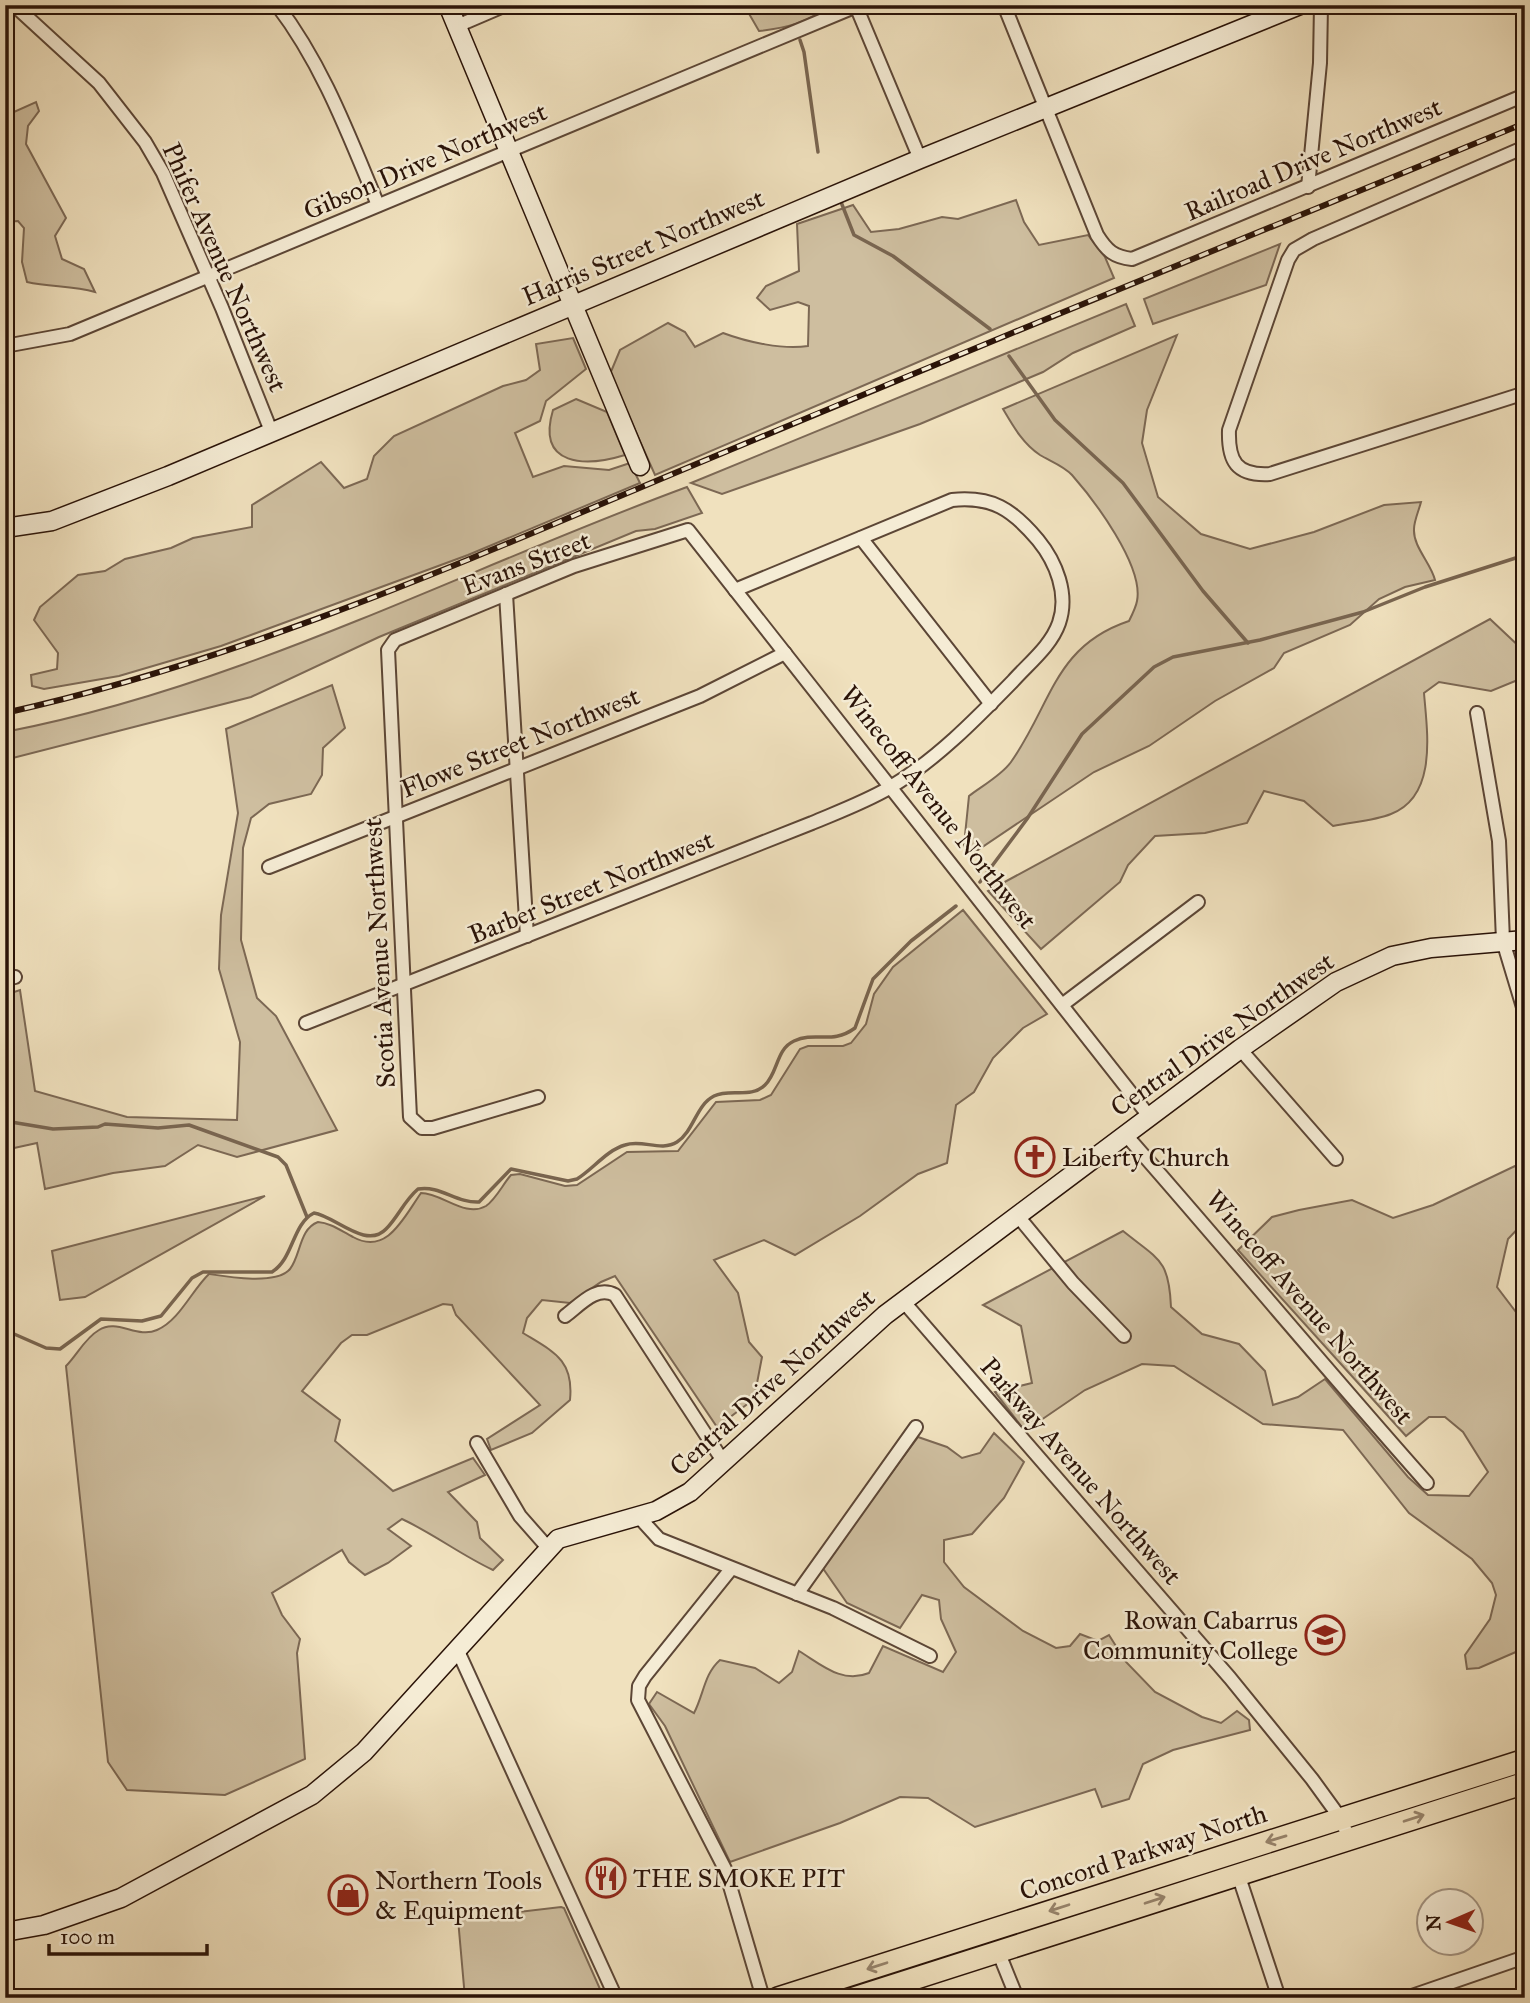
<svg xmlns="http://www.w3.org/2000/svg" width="1530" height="2003" font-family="'IM FELL Great Primer',serif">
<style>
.green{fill:#cebe9f;stroke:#7c6854;stroke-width:2}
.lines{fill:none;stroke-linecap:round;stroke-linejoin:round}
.stream{stroke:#796550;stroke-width:3.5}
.street-casing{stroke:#5c4636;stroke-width:16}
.secondary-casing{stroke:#2a1308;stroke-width:21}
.highway-casing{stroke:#2a1308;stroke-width:24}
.street{stroke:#f5ecd5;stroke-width:12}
.secondary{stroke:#f5ecd5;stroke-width:18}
.highway{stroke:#f0e1be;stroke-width:21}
.rail-casing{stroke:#2a1308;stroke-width:6}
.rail{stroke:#f5ecd5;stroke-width:3.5;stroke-dasharray:10;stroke-linecap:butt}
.oneway{stroke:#97846c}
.labels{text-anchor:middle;stroke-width:5;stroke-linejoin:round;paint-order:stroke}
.street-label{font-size:26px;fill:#2a1308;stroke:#f5ecd5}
.poi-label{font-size:26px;fill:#2a1308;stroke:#f5ecd5;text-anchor:start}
</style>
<rect width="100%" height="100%" fill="#f0e1be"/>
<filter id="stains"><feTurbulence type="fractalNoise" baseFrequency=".00286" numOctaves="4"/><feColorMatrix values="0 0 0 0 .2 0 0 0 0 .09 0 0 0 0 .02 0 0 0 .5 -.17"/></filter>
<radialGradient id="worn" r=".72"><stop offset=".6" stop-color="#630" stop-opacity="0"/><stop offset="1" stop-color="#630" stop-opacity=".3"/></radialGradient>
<g class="green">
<path d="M744,5H829C808,23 786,28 759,31Z"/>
<path d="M36,102L39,111L28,126L26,144L66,218L55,236L62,259L84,269L95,292C72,286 50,287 27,282L22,262L24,228L18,221L5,222V116Z"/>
<path d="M1016,200L1024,222L1039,245L1088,235L1105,257L1114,278L655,475L610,374L620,350L668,323L685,332L695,347L723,333C747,342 783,350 808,346L809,306L798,302L770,310L757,298L766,286L799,271L797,224L853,205L871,232L899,229L942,217L958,219Z"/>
<path d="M1280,244L1266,285L1153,324L1144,299Z"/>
<path d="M1126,304L1135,326L1073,353L1043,372L920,424L722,494L691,483Z"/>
<path d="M1177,335L1147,410L1142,443L1158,497L1201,534L1250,549L1314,532L1384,505L1421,502C1419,510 1414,521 1414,529C1413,547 1431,563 1435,580L1405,587L1379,599L1350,625L1284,653L1274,668L1215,701L1149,746L1094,772L969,856L964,845L969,796C982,786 1002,775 1011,762C1052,704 1054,646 1129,621C1132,615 1136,607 1137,601C1144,566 1094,500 1072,475C1064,466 1050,461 1040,455C1023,444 1013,426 1003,409Z"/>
<path d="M573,338L586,369L546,401L540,421L515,433L533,477L564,466L609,470L630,463L640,483L468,555L221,646L119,676L44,689L32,686L31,675L57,669L58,653L34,620L40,607L78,575L105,571L125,559L171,548L193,538L252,527V505L321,462L344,488L367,479L374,456L394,436L503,386L526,380L540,370L536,344Z"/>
<path d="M576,399L607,412L625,455C586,467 536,467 553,410Z"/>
<path d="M687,487L702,513L655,529L636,531L379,637L251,697L5,760V732C243,686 461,570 687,487Z"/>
<path d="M1490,619L1525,652V677L1491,691L1439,682L1424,693C1427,731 1438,796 1391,814C1374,821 1351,822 1333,826L1304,801L1264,791L1247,823L1205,833L1155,836L1128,865L1120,882L1041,949L988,891Z"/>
<path d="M332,685L345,728L323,748L322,775L311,794L269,804L251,818L243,848L241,940L257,998L276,1016L337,1130L237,1157L198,1145L165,1166L113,1173L45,1189L37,1143L5,1150V995L20,990L35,1091L127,1117L237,1120L240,1042L219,969L221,915L238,813L226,729Z"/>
<path d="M963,910L1047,1014L1023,1028L993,1058L974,1092L956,1105L947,1163L918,1174L860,1216L795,1255L764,1240L714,1260L738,1293L749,1342L762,1357L754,1399L717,1427L615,1276L601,1282L570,1303L542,1300L527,1318L523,1333C554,1352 574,1360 570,1400L532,1433L491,1450L487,1439L540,1405L456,1315L452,1305L443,1304L367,1335H352L341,1343L302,1391L340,1420L335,1441L393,1491L473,1458L485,1475L448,1492L477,1522L480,1538L503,1560L493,1570C461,1555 434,1534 402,1519L388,1529L411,1546L388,1563L365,1575L349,1562L342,1550L272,1593L282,1615L300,1639L297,1653L305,1759L225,1795L127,1790L108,1762L66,1366C77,1355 85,1338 99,1330C117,1318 137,1339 157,1330C179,1321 192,1290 209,1274C228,1277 277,1285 290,1269C301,1255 299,1229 318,1222C331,1223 341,1231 353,1237C387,1256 404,1217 421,1193C442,1193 465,1218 486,1206C496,1199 503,1184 511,1175L520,1174L565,1186L577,1185L627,1152L678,1151L716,1102L760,1100L771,1095L800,1049L808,1046H843L851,1043L866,1024L874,994L893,967Z"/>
<path d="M1515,1166L1525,1175V1221L1508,1239L1497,1287L1525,1324V1648L1479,1668L1467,1669L1465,1655L1490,1619L1496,1595L1492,1583L1472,1559L1409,1513L1343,1430L1263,1424L1174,1366L1142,1364L1085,1390L1025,1431L995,1392L1032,1383L1021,1326L983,1305L1123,1231C1159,1260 1169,1259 1171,1307L1202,1334L1239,1344L1265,1371L1273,1405L1298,1397L1325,1379L1408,1477L1428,1495L1469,1496L1488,1472L1463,1432L1445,1417H1429L1406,1436L1238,1250L1272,1217L1299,1210L1352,1200L1393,1218L1433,1205Z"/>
<path d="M265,1196L85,1297L60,1300L52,1251Z"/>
<path d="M994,1433L1024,1462L1004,1498L972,1534L944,1540V1562L964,1587L1023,1631L1056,1648L1070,1646L1080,1634L1098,1641L1109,1635L1126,1662L1155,1692L1202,1717L1221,1723L1237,1711L1249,1720L1250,1730L1173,1750L1143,1764L1129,1799L1102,1807L1095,1789L975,1827L928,1798L900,1797L840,1823L730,1862L665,1726L649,1704L657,1692L694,1713C704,1694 704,1674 720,1660L755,1668L779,1683L792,1672L799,1651C822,1665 842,1684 869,1673L883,1646L943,1672L956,1652L941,1619L939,1600L922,1595L900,1628L847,1603L822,1567L918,1437L947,1447L962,1458L980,1453Z"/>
<path d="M561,1907L564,1908L604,1998H465L458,1919Z"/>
</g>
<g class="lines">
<g class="stream">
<path d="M790,5L792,10"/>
<path d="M800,40L804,52L818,152"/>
<path d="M841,202L854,235L893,256L990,329"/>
<path d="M1009,356L1055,420L1123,483L1203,591L1248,643"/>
<path d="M980,882L1027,819L1082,734L1154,667L1173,657L1260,640L1363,612L1425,587L1525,555"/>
<path d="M5,1121L53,1129L98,1127L105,1124L158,1128L189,1125L278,1157L286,1165L307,1217"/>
<path d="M5,1330L46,1348L60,1349L101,1319L142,1321L161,1316L192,1278L203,1272H272C294,1258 292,1224 314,1213C335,1216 366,1250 386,1229C398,1217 404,1201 418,1189C440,1185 456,1203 479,1202L511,1169L568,1181L577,1179C593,1169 607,1150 625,1145C642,1139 661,1152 677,1142C694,1131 696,1105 714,1096C730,1088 751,1099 765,1085C778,1073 776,1049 794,1041C816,1031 832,1045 855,1028L873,979L911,941L956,906"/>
</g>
<g class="street-casing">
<g id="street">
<path d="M14,5L99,83L145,142L163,173L222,308L271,431"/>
<path d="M277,5C323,65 349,136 378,205"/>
<path d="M1004,5L1097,235C1107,251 1114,257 1132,259L1525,95"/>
<path d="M856,6L920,159"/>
<path d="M457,26L506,5"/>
<path d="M1525,147L1313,239L1294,250L1288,260L1229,430C1228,461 1236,476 1270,474L1525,393"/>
<path d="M1308,187L1320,63L1321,5"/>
<path d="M5,346L70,334L859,5"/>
<path d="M861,538L991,704"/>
<path d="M506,594L527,936"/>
<path d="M1477,713L1499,841L1503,941L1525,1014"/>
<path d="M269,867L700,696L785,653"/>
<path d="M5,979L15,977"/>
<path d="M1062,1005L1198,902"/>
<path d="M306,1023L812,823C838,812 865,802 889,788C936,760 975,720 1013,681C1029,663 1051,646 1059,623C1069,594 1056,562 1038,540C1012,509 992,496 952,500L735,590"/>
<path d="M1240,1049L1336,1159"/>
<path d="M538,1097L433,1128H422L410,1117L388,650L395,640L574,566L688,530L1149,1116"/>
<path d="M1125,1134C1227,1250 1325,1368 1427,1483"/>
<path d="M1017,1215L1073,1283L1124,1336"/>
<path d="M903,1301L1230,1678L1312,1779L1341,1819L1349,1839"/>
<path d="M565,1316C580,1305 596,1285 615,1295L723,1461"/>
<path d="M477,1443L520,1516L549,1549"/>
<path d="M638,1516L659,1539L833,1608L930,1656"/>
<path d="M731,1569L645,1676L639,1686L638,1700L725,1869L763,1998"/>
<path d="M797,1594L916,1427"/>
<path d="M457,1649L616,1998"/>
<path d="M1238,1874L1279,1998"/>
<path d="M998,1951L1017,1998"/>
<path d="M1406,1998L1525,1957"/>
</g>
</g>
<g class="secondary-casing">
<g id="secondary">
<path d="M448,5L640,466"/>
<path d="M5,528L52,521L168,476L920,159L1300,5"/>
<path d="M5,1932L44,1925L121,1898L312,1795L364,1752L558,1539L656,1511L690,1492L885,1315L1240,1049L1336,982L1392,956L1431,948L1525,940"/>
</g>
</g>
<g class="highway-casing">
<g id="highway">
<path d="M778,1998L1525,1760"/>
<path d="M854,1998L1525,1783"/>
</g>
</g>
<use href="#street" class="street"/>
<use href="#secondary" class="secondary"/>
<use href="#highway" class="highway"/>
<g class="rail-casing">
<path id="rail" d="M5,713C252,658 481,554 713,457C983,344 1254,234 1525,123"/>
</g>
<use href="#rail" class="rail"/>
</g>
<defs><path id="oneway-shaft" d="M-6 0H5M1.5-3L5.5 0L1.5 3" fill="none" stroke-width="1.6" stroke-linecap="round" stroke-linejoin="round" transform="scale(1.75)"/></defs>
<g class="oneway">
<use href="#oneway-shaft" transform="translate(1414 1818) rotate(-18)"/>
<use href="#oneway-shaft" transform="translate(1276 1839) rotate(163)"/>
<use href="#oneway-shaft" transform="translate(1155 1900) rotate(-18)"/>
<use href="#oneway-shaft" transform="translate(1059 1908) rotate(162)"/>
<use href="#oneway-shaft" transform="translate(877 1966) rotate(162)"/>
</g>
<defs>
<g id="church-ring" transform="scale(2.0125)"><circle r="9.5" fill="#f5ecd5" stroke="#8f2418" stroke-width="1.5"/><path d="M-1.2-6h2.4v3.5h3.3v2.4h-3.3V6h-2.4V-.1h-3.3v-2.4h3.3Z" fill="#8f2418"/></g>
<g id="university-ring" transform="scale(2.0125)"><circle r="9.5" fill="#f5ecd5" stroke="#8f2418" stroke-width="1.5"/><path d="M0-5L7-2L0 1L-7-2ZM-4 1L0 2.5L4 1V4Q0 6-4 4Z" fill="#8f2418"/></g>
<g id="restaurant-ring" transform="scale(2.0125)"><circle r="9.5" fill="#f5ecd5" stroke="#8f2418" stroke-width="1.5"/><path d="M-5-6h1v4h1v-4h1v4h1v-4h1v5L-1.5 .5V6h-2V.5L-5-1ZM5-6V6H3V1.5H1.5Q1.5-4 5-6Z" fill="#8f2418"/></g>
<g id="shop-ring" transform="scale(2.0125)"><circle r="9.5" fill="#f5ecd5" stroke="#8f2418" stroke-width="1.5"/><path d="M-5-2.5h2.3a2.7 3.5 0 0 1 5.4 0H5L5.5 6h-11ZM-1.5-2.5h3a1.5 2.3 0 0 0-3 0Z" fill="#8f2418"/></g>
</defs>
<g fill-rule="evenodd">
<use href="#church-ring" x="1035" y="1157"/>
<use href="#university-ring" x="1325" y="1635"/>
<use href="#restaurant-ring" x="606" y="1878"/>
<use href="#shop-ring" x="348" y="1895"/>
</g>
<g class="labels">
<g class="street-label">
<text transform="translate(1313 159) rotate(-23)" y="9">Railroad Drive Northwest</text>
<text transform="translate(425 161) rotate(-23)" y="9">Gibson Drive Northwest</text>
<text transform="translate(643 247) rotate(-23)" y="9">Harris Street Northwest</text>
<text transform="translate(225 267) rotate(66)" y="9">Phifer Avenue Northwest</text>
<text transform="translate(526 563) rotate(-21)" y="9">Evans Street</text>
<text transform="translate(520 742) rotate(-22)" y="9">Flowe Street Northwest</text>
<text transform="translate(939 807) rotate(52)" y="9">Winecoff Avenue Northwest</text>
<text transform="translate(591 887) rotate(-22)" y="9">Barber Street Northwest</text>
<text transform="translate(379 953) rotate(-93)" y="9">Scotia Avenue Northwest</text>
<text transform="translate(1222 1034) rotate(-35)" y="9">Central Drive Northwest</text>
<text transform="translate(1310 1307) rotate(49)" y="9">Winecoff Avenue Northwest</text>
<text transform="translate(772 1382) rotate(-42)" y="9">Central Drive Northwest</text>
<text transform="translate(1081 1471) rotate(49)" y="9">Parkway Avenue Northwest</text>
<text transform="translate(1143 1852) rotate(-18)" y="9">Concord Parkway North</text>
</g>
<g class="poi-label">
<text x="1062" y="1166">Liberty Church</text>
<text x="1298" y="1629" text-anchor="end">Rowan Cabarrus<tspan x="1298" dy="30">Community College</tspan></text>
<text x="633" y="1887">THE SMOKE PIT</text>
<text x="375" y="1889">Northern Tools<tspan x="375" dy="30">&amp; Equipment</tspan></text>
</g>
</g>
<rect width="1530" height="2003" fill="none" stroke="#f0e1be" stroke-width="28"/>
<rect x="7" y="7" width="1516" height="1989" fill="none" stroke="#2a1308" stroke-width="3.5"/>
<rect x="14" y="14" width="1502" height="1975" fill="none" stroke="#2a1308" stroke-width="2"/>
<g transform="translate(1450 1922) rotate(268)"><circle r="33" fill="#f5ecd5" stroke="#a49583" stroke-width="2"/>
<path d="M0-5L12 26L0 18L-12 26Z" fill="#8f2418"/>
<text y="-10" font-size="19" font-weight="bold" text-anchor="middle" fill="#2a1308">N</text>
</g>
<path d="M49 1944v10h158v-10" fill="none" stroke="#2a1308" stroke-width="3.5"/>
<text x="60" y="1944" font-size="21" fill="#2a1308" stroke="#f5ecd5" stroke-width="5" paint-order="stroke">100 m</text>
<rect width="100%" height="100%" filter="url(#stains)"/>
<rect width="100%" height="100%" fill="url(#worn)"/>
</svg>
